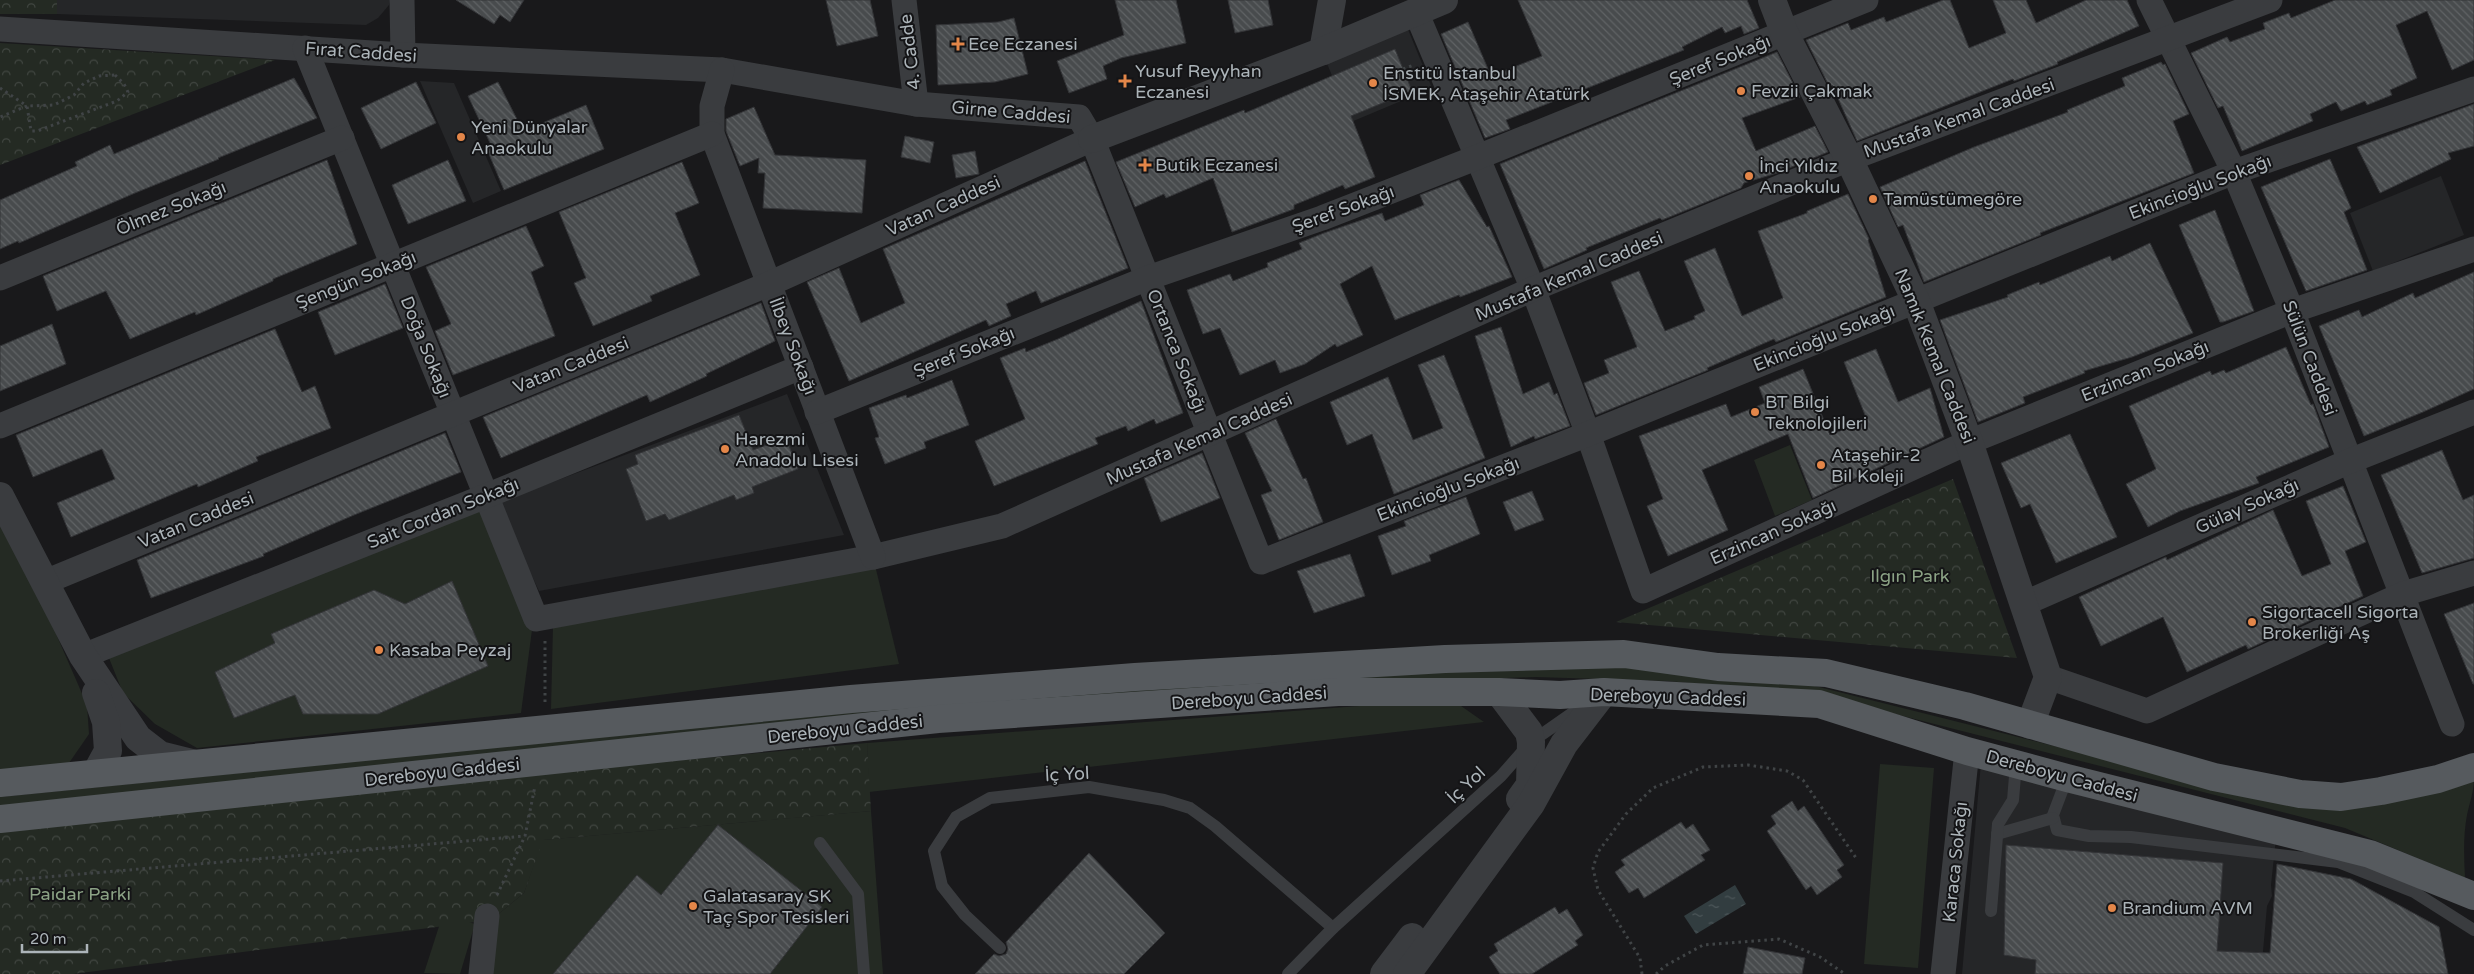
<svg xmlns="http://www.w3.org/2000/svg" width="2474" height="974" font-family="'Varela Round',sans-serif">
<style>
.built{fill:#252628}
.grass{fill:#242a23}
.park{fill:url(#park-crowns)}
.water{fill:url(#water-ripples)}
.building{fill:url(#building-back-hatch);stroke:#333437}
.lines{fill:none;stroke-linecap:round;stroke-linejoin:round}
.path{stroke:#404446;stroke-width:3;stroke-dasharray:2.5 4;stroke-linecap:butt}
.service{stroke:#3a3c3f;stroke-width:12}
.minor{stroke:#3a3c3f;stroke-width:25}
.tertiary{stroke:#3a3c3f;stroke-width:28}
.primary{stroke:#565a5e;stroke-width:28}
.poi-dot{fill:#e38649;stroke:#141416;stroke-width:2}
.labels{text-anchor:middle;stroke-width:4;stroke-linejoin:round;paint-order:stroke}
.poi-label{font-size:18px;fill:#acb4b9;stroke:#141416;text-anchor:start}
.street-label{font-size:18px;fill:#acb4b9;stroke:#141416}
.park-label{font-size:18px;fill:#8ba285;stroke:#141416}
</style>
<defs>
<pattern id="park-crowns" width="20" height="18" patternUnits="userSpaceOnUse" patternTransform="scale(1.25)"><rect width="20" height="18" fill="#242a23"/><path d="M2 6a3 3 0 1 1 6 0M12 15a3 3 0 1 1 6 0" fill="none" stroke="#414641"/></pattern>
<pattern id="water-ripples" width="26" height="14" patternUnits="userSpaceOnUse" patternTransform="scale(1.25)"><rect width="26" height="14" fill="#323d40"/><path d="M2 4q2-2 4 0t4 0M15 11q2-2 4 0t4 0" fill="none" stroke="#4d575a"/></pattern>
<pattern id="building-back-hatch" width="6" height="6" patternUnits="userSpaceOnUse" patternTransform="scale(1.25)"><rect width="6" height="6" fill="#484b4d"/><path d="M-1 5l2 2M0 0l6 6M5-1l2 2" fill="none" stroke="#606365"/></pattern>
</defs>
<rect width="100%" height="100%" fill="#19191b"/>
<g class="built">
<path d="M57,0H390L389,5L378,18L366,25L57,14Z"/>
<path d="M1407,27L1432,88L1351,122L1326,61Z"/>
<path d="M420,81L454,83L501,191L473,203Z"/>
<path d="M2441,176L2464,235L2373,271L2350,213Z"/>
<path d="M787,394L844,535L539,591L497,503Z"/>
<path d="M1981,763L2276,838L2271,885L2272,896L2267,906L2261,974H1962Z"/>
</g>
<g class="grass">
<path d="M1790,445L1812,500L1775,516L1754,460Z"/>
<path d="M486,496L532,630L521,713L197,748L155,724L123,693L107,653Z"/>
<path d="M0,515L26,565L87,705L89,734L69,763L0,771Z"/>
<path d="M873,557L899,664L551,709L553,626Z"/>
<path d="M1631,666L1811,685L2230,790L2474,777C2474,792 2470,801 2467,815C2463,836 2464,857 2465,878L2345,828L1812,693L1666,681L1535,677L1454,680L0,810V797L824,714L1147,687L1445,670Z"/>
<path d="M1451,699L1484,722L869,792L867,743Z"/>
<path d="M1880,764L1934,768L1918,968L1864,964Z"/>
<path d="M871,811L883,974H486L491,920L524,893L542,840Z"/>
<path d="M443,914L475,924L460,974L424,973Z"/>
</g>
<g class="park">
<rect x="0" y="0" width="57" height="14"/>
<path d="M0,43L275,60L0,165Z"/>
<path d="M1953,479L2017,658L1616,622Z"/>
<path d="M867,743L871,811L543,840L524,893L491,920L73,974H0V823Z"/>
</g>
<path class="water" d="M1735,885L1746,904L1696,934L1684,916Z"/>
<g class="building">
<path d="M456,0H524L510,22L500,15L494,24Z"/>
<path d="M826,0H870L878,36L837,46Z"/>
<path d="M1115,0H1176L1186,43L1121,58L1103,66L1107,79L1069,93L1057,61L1124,35Z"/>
<path d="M1228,0H1268L1273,25L1235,33Z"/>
<path d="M1518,0H1747L1759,28L1744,34L1741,26L1725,33L1722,27L1682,47L1684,50L1506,120L1510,129L1485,138L1441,34L1468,22L1491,76L1542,56Z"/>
<path d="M1943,0H1950L1969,48L2006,33L1993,0H2026L2036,23L2086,0H2127L2139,26L2057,62L2058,64L2014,81L2013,79L1857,141L1832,85L1829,86L1806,40L1848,23L1851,30L1884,17L1886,22Z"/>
<path d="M2335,0H2474V60L2452,70L2427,11L2396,25L2417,78L2390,90L2392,95L2367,105L2365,101L2341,111L2336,102L2310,114L2313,121L2242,151L2223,106L2218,108L2191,53L2227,37L2230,42L2265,29L2263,23L2289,13L2291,18Z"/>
<path d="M1014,18L1028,74L995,82L938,85L936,25L998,22Z"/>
<path d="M1395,49L1412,91L1351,116L1375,177L1345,189L1343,185L1294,205V209L1232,232L1213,178L1166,198L1164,194L1135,207L1116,162L1244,110L1245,113Z"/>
<path d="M1777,52L1800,97L1742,118L1756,151L1815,126L1828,152L1777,173L1744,183L1741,188L1662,220L1660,218L1586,248L1587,250L1544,269L1500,164Z"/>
<path d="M2161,62L2163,65L2165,64L2189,114L2173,121L2194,173L2040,233L2041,235L1924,282L1903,225L1898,227L1880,187L1974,147L2068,112L2067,110L2125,86L2122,78Z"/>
<path d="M294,78L317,118L218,158L219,159L135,193L19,243L18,241L0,249V200L77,166L75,162L110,145L114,154Z"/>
<path d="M416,82L436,123L381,149L361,108Z"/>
<path d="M498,82L523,131L586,105L604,149L504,190L486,147L491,145L468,96Z"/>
<path d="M2474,104V146L2448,153L2451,159L2380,193L2357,147Z"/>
<path d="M754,107L775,155L866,160L862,213L763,208L765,173H758L759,158L740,166L726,131V119Z"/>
<path d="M905,136L934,142L930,163L901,157Z"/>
<path d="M975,151L979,174L956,178L952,155Z"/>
<path d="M2330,159L2351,208L2344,212L2367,270L2306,291L2261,187Z"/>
<path d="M327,160L357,244L273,279V281L196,315L195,312L130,339L106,291L57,311L43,276Z"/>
<path d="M448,160L466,201L408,224L392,185Z"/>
<path d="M1085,161L1128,268L1041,303L1036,291L1006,304L1011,316L989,326L986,320L849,381L807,282L839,268L861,323L905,303L883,249Z"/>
<path d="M682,162L699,203L675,213L700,275L650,296L652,301L593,326L574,283L586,278L559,212Z"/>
<path d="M1459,180L1487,227L1489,226L1512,277L1460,297L1459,295L1395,320L1372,266L1340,284L1363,335L1337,347L1335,344L1305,364L1280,373L1275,360L1240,375L1220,328L1203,334L1187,290L1230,274L1233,281L1268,267L1267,263L1302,249L1299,243L1324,233L1382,213L1385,221L1424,205L1420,195Z"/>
<path d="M1848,194L1869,239L1868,240L1886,297L1776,342L1774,339L1707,368L1708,370L1596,415L1584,383L1609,373L1604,360L1637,347L1611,282L1639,271L1665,331L1695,319L1694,316L1705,311L1684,261L1715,248L1742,316L1783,298L1758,231L1807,213V211Z"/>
<path d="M2215,210L2254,311L2223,322H2220L2179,225Z"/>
<path d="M526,226L544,266L531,272L555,336L453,375L435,331L451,324L426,267Z"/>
<path d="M2150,243L2193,333L2132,357L2084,371L2085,373L2023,397L2025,403L1978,422L1940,320L2008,297L2007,295L2039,282L2040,285L2110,256L2112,261Z"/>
<path d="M2474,272V389L2423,412L2364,436L2319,326L2359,310L2362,317L2413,293L2415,298Z"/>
<path d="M385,284L403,328L335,355L318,312Z"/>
<path d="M1141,301L1183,413L1156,424L1154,419L1128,431L1126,426L1095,438L1098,444L994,486L975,441L1025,419L1000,358L1025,348L1026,352L1058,339Z"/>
<path d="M761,303L775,341L706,374L707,376L650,402L647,395L501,458L483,417Z"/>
<path d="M52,324L66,364L0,391V346Z"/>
<path d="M1501,327L1523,394L1549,382L1554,395L1557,393L1570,426L1535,439L1534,436L1511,447L1475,336Z"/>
<path d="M275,329L302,392L315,386L331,428L256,457L258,461L198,487L197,484L71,537L57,503L115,479L102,449L33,477L16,435Z"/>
<path d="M2286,347L2311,405L2313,404L2329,447L2256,477L2259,483L2180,511L2148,527L2126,484L2156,469L2129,406L2210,371L2212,375L2224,370L2226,373Z"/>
<path d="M1876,349L1898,402L1930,388L1944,437L1813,498L1788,434L1702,470L1728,530L1668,556L1647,506L1663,499L1639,436L1726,404L1731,417L1765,403L1759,387L1803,369L1830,435L1867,420L1844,362Z"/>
<path d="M1444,355L1485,458L1394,494L1372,434L1347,445L1330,402L1388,377L1413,440L1443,428L1418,365Z"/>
<path d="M952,380L969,425L924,442L926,448L885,464L875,438L879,437L869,408L906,395L907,398Z"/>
<path d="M739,415L753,450L786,438L798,469L752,487L754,493L736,500L734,495L669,520L665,514L646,521L626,469L638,464L635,455Z"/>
<path d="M1276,419L1303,479L1306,478L1323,522L1279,540L1261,495L1272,491L1245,433Z"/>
<path d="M445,433L461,472L354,515L263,554L264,556L151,598L137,560Z"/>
<path d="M2070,434L2117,537L2056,563L2030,504L2021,508L2001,463Z"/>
<path d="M2442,450L2463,500L2474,495V558L2422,573L2381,475Z"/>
<path d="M1202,453L1220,498L1161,522L1144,478Z"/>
<path d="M2343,486L2366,542L2345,551L2363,596L2248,649L2246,645L2187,672L2163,617L2101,646L2079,597L2166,557L2167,560L2273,510L2302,576L2331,564L2306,501Z"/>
<path d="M1532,491L1544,520L1515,531L1503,502Z"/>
<path d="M1466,497L1480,534L1429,555L1431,561L1392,575L1378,536L1406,526L1404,521Z"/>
<path d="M1350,554L1365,596L1314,613L1297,571Z"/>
<path d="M452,581L488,666L378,714H303L295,695L234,718L215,672L275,643L271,634L374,590L405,604Z"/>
<path d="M2474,603V684H2473L2444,614Z"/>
<path d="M1792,801L1798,811L1804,806L1844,865L1837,870L1842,877L1817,895L1811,886L1806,890L1767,831L1776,824L1771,816Z"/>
<path d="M1681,822L1686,829L1693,824L1710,850L1701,855L1705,860L1644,898L1638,888L1629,893L1615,872L1625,865L1621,860Z"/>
<path d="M718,825L822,907L770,974H553L637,875L661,895Z"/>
<path d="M2006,845L2223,863L2217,951L2270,953L2277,864L2351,879L2439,927L2448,974H2035L2036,960L2004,955Z"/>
<path d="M1089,853L1165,933L1124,974H975L994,954L999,956L1006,954L1008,949L1006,942Z"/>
<path d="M1555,907L1559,914L1567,909L1583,935L1575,941L1578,945L1532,974H1500L1489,957L1498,951L1494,944Z"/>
<path d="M1748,947L1805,958L1802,974H1743Z"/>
</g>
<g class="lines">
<g class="path">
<path d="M1403,69L1414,65"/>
<path d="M115,75L124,84L128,92L117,101L37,131H31L27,106L54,105L74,95L84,83L99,76Z"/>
<path d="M0,88L27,106L0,117"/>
<path d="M545,641V705"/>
<path d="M0,881L525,836"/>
<path d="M497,895L525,836L535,786"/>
<path d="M1642,974L1640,958L1598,890L1593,868L1598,852L1626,814L1653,788L1703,767L1748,765L1787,771L1803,780L1856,858"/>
<path d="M1656,974L1665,966L1703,945L1779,939L1820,957L1845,974"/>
</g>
<g class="service">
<path d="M2067,778L2053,815L2057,830L2089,836L2131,837L2338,862L2414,892L2474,930"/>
<path d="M1997,834L2053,818"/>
<path d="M820,843L858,894L864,974"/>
<path d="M1991,911L1998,824L2013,800L2016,764"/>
<path d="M1000,948L965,915L942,886L934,851L956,817L990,798L1089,787L1164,800L1190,808L1215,826L1333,928"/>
<path d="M1288,974L1333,928L1501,776L1531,742L1581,707"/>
</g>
<g class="minor">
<path d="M402,0L403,55"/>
<path d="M904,0L916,104"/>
<path d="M2149,0L2234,172L2292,311L2452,724"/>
<path d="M1416,12L1533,289L1588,434L1643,591L1969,442L2292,311L2474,249"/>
<path d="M0,29L403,55L722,70L916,104L1079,117L1092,139L1261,562L1588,434L2234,172L2474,89"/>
<path d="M305,48L536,619L873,557L1002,526L1533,289L1849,159L2270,0"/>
<path d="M722,70L712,106V134L873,557"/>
<path d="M0,278L342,138"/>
<path d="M817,412L1148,278L1322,218L1478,157L1866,0"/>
<path d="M0,426L712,134"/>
<path d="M45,582L769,284L1092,139"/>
<path d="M2023,604L2350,461L2474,412"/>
<path d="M83,656L486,496L801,367"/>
<path d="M2048,677L2147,711L2403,594L2474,573"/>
<path d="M481,974L487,916"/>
<path d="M1943,974L1967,751"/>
</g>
<g class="tertiary">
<path d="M1772,0L1785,34L1849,159L1916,301L1969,442L2048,677L2030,725"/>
<path d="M1323,51L1332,0"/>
<path d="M1092,139L1323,51L1444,0"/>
<path d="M0,496L83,656L138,738L160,755L192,763"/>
<path d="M1499,692L1529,732L1531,742L1530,785L1520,799"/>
<path d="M96,693L106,722L108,751L96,773"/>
<path d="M1384,974L1412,937"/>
<path d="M1407,974L1531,804L1564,744L1604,692"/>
</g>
<g class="primary">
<path d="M0,783L851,699L1135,677L1445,659L1624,654L1718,667L1826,673L1965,706L2214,777L2300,794L2341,797L2381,791L2438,779L2474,767"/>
<path d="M0,819L938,719L1338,692H1499L1560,695L1604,692L1819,704L1967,751L2067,778L2370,854L2474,896"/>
</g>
</g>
<g class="poi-dot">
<path d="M955.5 36.5h5v5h5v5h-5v5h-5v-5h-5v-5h5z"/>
<path d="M1122.5 73.5h5v5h5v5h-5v5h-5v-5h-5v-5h5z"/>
<circle cx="1373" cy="83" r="5"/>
<circle cx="1741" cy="91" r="5"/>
<circle cx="461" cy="137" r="5"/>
<path d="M1142.5 157.5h5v5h5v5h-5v5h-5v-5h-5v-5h5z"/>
<circle cx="1749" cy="176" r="5"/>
<circle cx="1873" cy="199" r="5"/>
<circle cx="1755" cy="412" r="5"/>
<circle cx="725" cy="449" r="5"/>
<circle cx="1821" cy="465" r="5"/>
<circle cx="2252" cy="622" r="5"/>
<circle cx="379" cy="650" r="5"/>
<circle cx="693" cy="906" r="5"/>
<circle cx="2112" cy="908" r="5"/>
</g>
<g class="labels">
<g class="poi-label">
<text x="968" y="50">Ece Eczanesi</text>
<text x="1135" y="77">Yusuf Reyyhan<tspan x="1135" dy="21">Eczanesi</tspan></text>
<text x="1383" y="79">Enstitü İstanbul<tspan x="1383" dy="21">İSMEK, Ataşehir Atatürk</tspan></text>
<text x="1751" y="97">Fevzii Çakmak</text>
<text x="471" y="133">Yeni Dünyalar<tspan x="471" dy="21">Anaokulu</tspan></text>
<text x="1155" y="171">Butik Eczanesi</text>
<text x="1759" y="172">İnci Yıldız<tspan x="1759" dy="21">Anaokulu</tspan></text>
<text x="1883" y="205">Tamüstümegöre</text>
<text x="1765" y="408">BT Bilgi<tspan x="1765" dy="21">Teknolojileri</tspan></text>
<text x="735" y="445">Harezmi<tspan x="735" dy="21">Anadolu Lisesi</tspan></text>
<text x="1831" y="461">Ataşehir-2<tspan x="1831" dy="21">Bil Koleji</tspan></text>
<text x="2262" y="618">Sigortacell Sigorta<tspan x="2262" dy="21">Brokerliği Aş</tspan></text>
<text x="389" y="656">Kasaba Peyzaj</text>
<text x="703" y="902">Galatasaray SK<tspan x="703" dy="21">Taç Spor Tesisleri</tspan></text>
<text x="2122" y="914">Brandium AVM</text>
</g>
<g class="street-label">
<text transform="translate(361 52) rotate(4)" y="6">Fırat Caddesi</text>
<text transform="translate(910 52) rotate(-97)" y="6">4. Cadde</text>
<text transform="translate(1720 60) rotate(-22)" y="6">Şeref Sokağı</text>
<text transform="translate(1011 112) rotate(5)" y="6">Girne Caddesi</text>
<text transform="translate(1959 118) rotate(-20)" y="6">Mustafa Kemal Caddesi</text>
<text transform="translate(2200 187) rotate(-21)" y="6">Ekincioğlu Sokağı</text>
<text transform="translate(943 206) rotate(-24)" y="6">Vatan Caddesi</text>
<text transform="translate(171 208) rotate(-22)" y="6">Ölmez Sokağı</text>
<text transform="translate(1343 209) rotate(-20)" y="6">Şeref Sokağı</text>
<text transform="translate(1569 276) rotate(-23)" y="6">Mustafa Kemal Caddesi</text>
<text transform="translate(356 280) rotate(-22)" y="6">Şengün Sokağı</text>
<text transform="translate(1824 338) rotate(-22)" y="6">Ekincioğlu Sokağı</text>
<text transform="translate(793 346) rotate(69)" y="6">İlbey Sokağı</text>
<text transform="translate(426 347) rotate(68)" y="6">Doğa Sokağı</text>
<text transform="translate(1177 351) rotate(68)" y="6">Ortanca Sokağı</text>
<text transform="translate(964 352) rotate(-22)" y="6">Şeref Sokağı</text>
<text transform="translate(1935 356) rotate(68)" y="6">Namık Kemal Caddesi</text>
<text transform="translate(2310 358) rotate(69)" y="6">Sülün Caddesi</text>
<text transform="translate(571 365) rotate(-22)" y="6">Vatan Caddesi</text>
<text transform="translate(2145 371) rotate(-22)" y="6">Erzincan Sokağı</text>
<text transform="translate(1199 439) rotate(-24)" y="6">Mustafa Kemal Caddesi</text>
<text transform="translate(1448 489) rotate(-21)" y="6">Ekincioğlu Sokağı</text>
<text transform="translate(2247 506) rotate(-24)" y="6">Gülay Sokağı</text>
<text transform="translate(443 513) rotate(-22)" y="6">Sait Cordan Sokağı</text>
<text transform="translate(196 520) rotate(-22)" y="6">Vatan Caddesi</text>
<text transform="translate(1773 532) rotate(-24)" y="6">Erzincan Sokağı</text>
<text transform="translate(1668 697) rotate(2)" y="6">Dereboyu Caddesi</text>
<text transform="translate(1249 698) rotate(-4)" y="6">Dereboyu Caddesi</text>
<text transform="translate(845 729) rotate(-6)" y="6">Dereboyu Caddesi</text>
<text transform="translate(442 772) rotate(-6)" y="6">Dereboyu Caddesi</text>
<text transform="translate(1067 774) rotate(-3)" y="6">İç Yol</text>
<text transform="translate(2062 776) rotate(15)" y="6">Dereboyu Caddesi</text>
<text transform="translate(1466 785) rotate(-43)" y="6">İç Yol</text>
<text transform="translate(1955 862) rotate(-84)" y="6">Karaca Sokağı</text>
</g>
<g class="park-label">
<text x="1910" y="582">Ilgın Park</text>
<text x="80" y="900">Paidar Parki</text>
</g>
</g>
<path d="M22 944v8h65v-8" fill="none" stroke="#acb4b9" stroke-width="2.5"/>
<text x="30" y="944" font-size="15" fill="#acb4b9" stroke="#141416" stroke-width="4" paint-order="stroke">20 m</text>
</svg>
